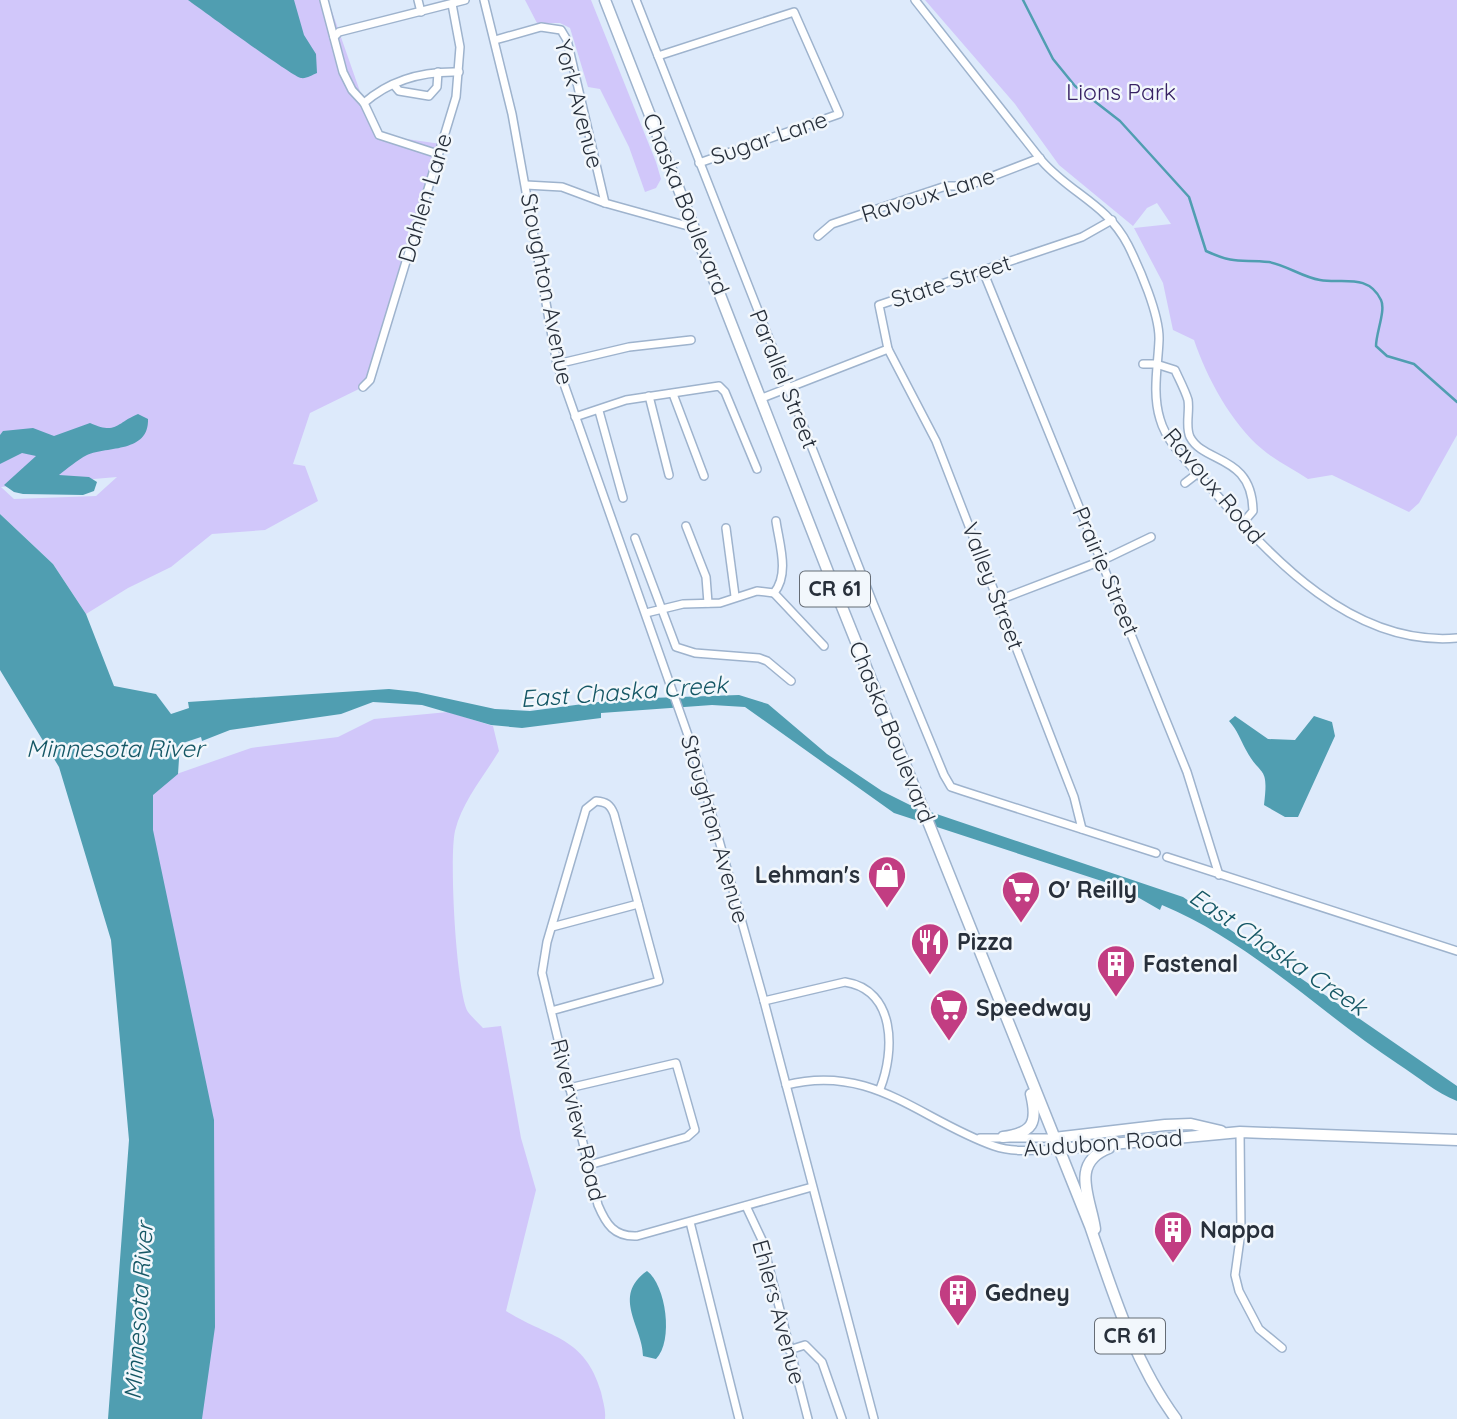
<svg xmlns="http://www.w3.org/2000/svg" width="1457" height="1419" font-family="Quicksand,sans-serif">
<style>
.green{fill:#d1c7fa;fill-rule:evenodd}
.water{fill:#509eb1}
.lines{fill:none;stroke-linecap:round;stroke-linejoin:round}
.stream{stroke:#509eb1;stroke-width:2.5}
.minor-casing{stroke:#9eb3cd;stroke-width:10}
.major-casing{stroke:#9eb3cd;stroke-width:13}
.minor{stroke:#fff;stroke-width:7}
.major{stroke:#fff;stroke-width:10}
.labels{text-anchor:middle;stroke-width:5;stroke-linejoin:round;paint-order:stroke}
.shield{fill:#f2f7fc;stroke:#656c75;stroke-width:2}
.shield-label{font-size:21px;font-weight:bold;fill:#28303b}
.park-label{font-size:23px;fill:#372164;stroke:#f2f7fc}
.street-label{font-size:23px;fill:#28303b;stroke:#f2f7fc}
.poi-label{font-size:23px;font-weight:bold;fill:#28303b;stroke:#f2f7fc;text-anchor:start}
.water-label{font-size:24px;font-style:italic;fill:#155765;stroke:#f2f7fc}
</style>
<rect width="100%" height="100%" fill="#ddeafb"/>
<g class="green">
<path d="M0,0H328L364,103L379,135L441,144L363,387L310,413L293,464L305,466L318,501L265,530L212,534L171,567L128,588L86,614L53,564L0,514ZM117,477L96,496L14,499L1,487Z"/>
<path d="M525,0H591L656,162L661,179L656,188L645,192L629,147L600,89L588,87L570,28L560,23H537Z"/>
<path d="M925,0H1457V435L1419,503L1409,512L1332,475L1308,479C1293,469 1276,461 1262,449C1231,423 1207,378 1194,340L1173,330L1163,283L1134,228L1171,224L1157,203L1147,208L1133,226L1059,165L1015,104Z"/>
<path d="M448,712L493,726L499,751C484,776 462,802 455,831C449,857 456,990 468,1012C472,1017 478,1023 483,1028L501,1026L521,1138L536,1190L506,1311C549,1338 585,1336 601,1392C603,1402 606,1410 605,1419H201L148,835L149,790L168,777L251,748L338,737L374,719Z"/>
</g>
<g class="water">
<path d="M188,0H294L304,35L316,54L317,73C312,75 306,79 301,78C293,77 202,10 188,0Z"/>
<path d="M138,414L148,419C149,453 108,446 87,455C77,460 67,469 59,475L89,477L97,482L94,491L83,495L23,494L14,492L4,485L36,456L22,453L0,464V435L3,431L33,428L54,436L90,423C117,435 116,423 138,414Z"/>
<path d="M0,514L53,564L86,614L114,686L156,694L171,714L189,708L188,702L389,689L417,692L495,709L530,711L621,699L739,695L768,704L827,754L882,791L910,805L1183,897L1457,1086V1101C1436,1093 1417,1076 1398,1064C1319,1012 1249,941 1162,905L1160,910L1120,887L894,813L745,707L712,705L601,713V718L522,728L491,725L422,705L373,702L341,714L230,730L202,741L201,737L180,744L178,774L153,795V830L214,1120L215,1327L202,1419H108L129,1140L111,940L59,767L0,670Z"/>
<path d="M1235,716L1268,739L1295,740L1314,716L1332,722L1335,736L1298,817H1285L1264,805C1269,764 1261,778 1246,750C1240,739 1238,731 1229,721Z"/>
<path d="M647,1271C666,1285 674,1341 656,1359L643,1356C643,1327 611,1296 647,1271Z"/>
</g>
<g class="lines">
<path class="stream" d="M1023,0L1053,59L1075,86L1120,121L1189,197L1206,251C1236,265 1241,259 1269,262C1286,265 1302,277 1320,280C1342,284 1368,273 1381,300C1386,310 1376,333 1376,346L1387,356L1414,364L1457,402"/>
<g class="minor-casing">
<g id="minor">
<path d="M324,0L343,72L352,90L364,103L379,135L438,154"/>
<path d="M418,0L421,12"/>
<path d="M484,0L512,114L557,364L696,758L764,1001L874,1419"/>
<path d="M636,0L873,603L944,775L951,787L963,791L1156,853"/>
<path d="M915,0L1042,161C1071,194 1107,204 1128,245C1139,267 1160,315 1159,340C1158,366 1152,393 1160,419C1167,445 1193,467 1210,487C1272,559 1353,647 1457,638"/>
<path d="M334,37L339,32L465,0"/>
<path d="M495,40L541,27L561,30L567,40L605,203"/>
<path d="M658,56L794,12L839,114L699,163"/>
<path d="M394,85L399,91L429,96L437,87L438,72"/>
<path d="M364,103C390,80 424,71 459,72"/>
<path d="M526,185L562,187L605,203L695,228"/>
<path d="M818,236L832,224L946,186H967L1040,158"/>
<path d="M983,271L1187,772L1219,875"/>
<path d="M557,364L629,347L691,340"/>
<path d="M1143,364H1156L1175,370C1179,379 1185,390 1188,400C1190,411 1185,427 1190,437C1204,464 1252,454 1253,511L1242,524"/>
<path d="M363,387L370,380L456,97L460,47L452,4"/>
<path d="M673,394L704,476"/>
<path d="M649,396L669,475"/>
<path d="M762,398L888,349"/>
<path d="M599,411L623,498"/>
<path d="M575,417L626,400L719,386L725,392L757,469"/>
<path d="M1185,483L1198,473"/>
<path d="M686,526L706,577L708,603"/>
<path d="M726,528L735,596"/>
<path d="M635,538L676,647L695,653L759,658L767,661L791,681"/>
<path d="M774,593L824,646"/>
<path d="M999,600L1101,561L1151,537"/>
<path d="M646,613L683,604L720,603L757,591L774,593C790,574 779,543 776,521"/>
<path d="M1082,829L1074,797L936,441L888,349L879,305L1082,237L1112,220"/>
<path d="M1167,857L1457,951"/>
<path d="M552,927L638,904"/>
<path d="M764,1001L845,982C896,990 895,1051 880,1089"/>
<path d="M551,1011L659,981L614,814C610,804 606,802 596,801L586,809L547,942L542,973L598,1205C606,1224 614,1237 637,1236L812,1187"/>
<path d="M786,1085C872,1063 920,1120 994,1146C1014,1153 1038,1150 1059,1149"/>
<path d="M569,1088L676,1063L695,1130L687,1137L589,1165"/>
<path d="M1240,1132L1241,1232L1235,1275L1239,1291L1259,1329L1282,1348"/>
<path d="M980,1138H1054"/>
<path d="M746,1206L762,1240L808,1419"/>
<path d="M690,1222L739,1419"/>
<path d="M789,1350L805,1345L822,1362L842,1419"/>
</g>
</g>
<g class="major-casing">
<g id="major">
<path d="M605,0L830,577L1090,1226C1113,1293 1134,1362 1176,1419"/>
<path d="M1003,1137C1033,1133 1038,1123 1031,1094"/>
<path d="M1054,1138L1165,1125L1191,1124L1221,1131"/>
<path d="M1059,1149L1240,1132L1457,1140"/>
<path d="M1095,1229C1091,1199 1069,1163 1109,1148"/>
</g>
</g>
<use href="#minor" class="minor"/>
<use href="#major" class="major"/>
</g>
<defs>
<g id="shop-pin" transform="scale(2.0125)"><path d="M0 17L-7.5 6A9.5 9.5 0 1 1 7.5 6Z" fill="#c23d82" stroke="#f2f7fc"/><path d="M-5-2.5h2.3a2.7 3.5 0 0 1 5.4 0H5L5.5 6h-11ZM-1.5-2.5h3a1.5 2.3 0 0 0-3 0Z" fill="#fff"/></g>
<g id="supermarket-pin" transform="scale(2.0125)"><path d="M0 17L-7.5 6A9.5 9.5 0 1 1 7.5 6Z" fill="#c23d82" stroke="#f2f7fc"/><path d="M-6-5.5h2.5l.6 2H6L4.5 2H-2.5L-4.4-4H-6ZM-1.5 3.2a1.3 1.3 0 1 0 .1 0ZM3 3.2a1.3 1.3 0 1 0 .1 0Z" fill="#fff"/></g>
<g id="restaurant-pin" transform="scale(2.0125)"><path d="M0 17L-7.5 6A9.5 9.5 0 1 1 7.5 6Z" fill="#c23d82" stroke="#f2f7fc"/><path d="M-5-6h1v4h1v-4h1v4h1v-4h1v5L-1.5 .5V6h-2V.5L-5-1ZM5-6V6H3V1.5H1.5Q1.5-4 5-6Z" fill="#fff"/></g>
<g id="building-pin" transform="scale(2.0125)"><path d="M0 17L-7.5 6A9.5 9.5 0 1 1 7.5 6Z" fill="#c23d82" stroke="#f2f7fc"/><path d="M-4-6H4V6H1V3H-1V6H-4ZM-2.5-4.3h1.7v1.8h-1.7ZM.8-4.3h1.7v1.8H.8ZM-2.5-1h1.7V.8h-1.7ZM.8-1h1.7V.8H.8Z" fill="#fff"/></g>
</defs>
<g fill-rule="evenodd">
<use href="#shop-pin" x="887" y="875"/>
<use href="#supermarket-pin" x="1021" y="890"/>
<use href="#restaurant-pin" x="930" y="942"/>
<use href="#building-pin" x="1116" y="964"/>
<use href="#supermarket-pin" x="949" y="1008"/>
<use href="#building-pin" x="1173" y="1230"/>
<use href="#building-pin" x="958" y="1293"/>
</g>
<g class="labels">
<g class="shield">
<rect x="800" y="571.5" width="70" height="35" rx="5"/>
<rect x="1095" y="1318.5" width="70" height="35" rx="5"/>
</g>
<g class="shield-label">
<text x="835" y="596">CR 61</text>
<text x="1130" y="1343">CR 61</text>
</g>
<g class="park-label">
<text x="1121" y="100">Lions Park</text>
</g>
<g class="street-label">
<text transform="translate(579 104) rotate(75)" y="8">York Avenue</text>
<text transform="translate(769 138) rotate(-19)" y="8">Sugar Lane</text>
<text transform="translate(928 195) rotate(-17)" y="8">Ravoux Lane</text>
<text transform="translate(425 198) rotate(-73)" y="8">Dahlen Lane</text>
<text transform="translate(686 204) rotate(68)" y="8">Chaska Boulevard</text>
<text transform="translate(951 281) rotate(-18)" y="8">State Street</text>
<text transform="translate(547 289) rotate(79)" y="8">Stoughton Avenue</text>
<text transform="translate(784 379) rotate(68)" y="8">Parallel Street</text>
<text transform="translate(1214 486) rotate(50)" y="8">Ravoux Road</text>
<text transform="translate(1106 571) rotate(67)" y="8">Prairie Street</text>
<text transform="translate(993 586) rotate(69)" y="8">Valley Street</text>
<text transform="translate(892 732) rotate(68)" y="8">Chaska Boulevard</text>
<text transform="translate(715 829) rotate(74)" y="8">Stoughton Avenue</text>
<text transform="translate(578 1120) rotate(76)" y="8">Riverview Road</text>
<text transform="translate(1103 1143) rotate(-4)" y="8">Audubon Road</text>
<text transform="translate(779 1312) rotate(75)" y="8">Ehlers Avenue</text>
</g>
<g class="poi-label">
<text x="860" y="883" text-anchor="end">Lehman's</text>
<text x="1048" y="898">O' Reilly</text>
<text x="957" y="950">Pizza</text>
<text x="1143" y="972">Fastenal</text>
<text x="976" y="1016">Speedway</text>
<text x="1200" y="1238">Nappa</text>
<text x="985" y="1301">Gedney</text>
</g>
<g class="water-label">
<text transform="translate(624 692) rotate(-4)" y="8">East Chaska Creek</text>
<text x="115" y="757">Minnesota River</text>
<text transform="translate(1278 952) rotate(34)" y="8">East Chaska Creek</text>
<text transform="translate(139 1311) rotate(-86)" y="8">Minnesota River</text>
</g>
</g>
</svg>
